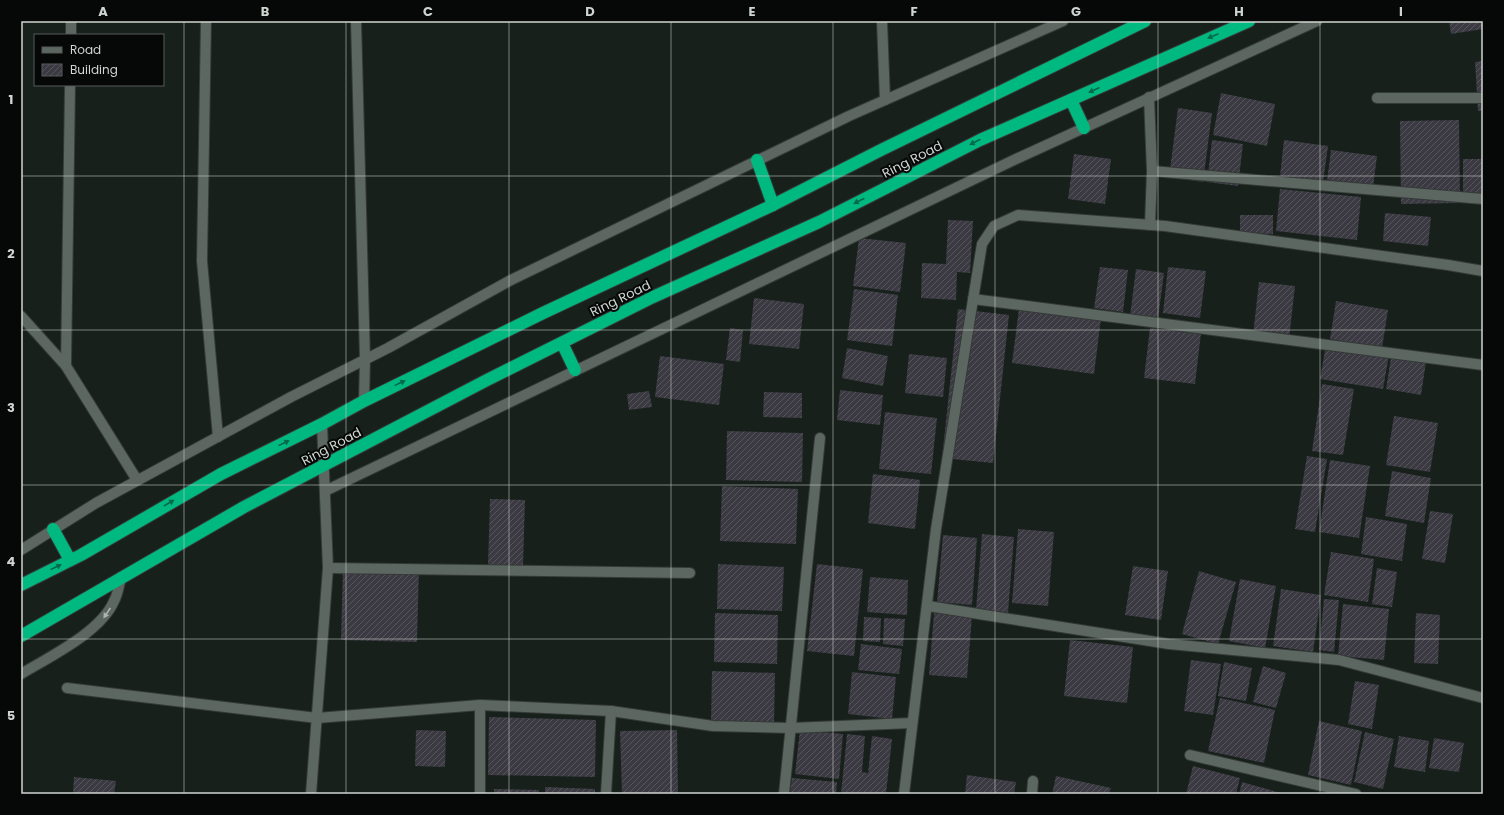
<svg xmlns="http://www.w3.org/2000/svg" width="1504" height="815" font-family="Poppins,sans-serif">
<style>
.building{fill:url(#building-hatch)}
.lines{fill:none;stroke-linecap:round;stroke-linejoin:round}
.minor-casing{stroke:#343a37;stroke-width:12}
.highway-casing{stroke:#343a37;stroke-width:14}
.minor{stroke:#5d6761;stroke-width:10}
.highway{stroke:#00b980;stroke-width:12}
.oneway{fill:#02694a}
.oneway2{fill:#adb4af}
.grid{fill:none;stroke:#cfd5d1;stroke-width:1;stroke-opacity:0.55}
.labels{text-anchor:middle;stroke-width:4;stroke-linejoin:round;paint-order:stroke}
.street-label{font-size:13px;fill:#cfd5d1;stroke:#050807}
.neatline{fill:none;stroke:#cfd5d1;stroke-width:1.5}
.grid-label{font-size:13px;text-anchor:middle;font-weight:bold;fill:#cfd5d1}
</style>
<defs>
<pattern id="building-hatch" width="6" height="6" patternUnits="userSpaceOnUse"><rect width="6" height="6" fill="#3b3942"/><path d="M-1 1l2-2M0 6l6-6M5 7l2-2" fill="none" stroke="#56555c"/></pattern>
</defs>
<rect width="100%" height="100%" fill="#17201b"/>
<g class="building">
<path d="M1449,21H1483V29L1451,34Z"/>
<path d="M1483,61V110L1478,111L1475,62Z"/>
<path d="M1221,93L1275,104L1267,146L1213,135Z"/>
<path d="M1178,108L1212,113L1203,182L1169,177Z"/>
<path d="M1459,120L1460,203L1401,204L1400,121Z"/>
<path d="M1212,140L1243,144L1238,186L1207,182Z"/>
<path d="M1284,140L1328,146L1322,190L1279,185Z"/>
<path d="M1331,150L1377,156L1372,195L1326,189Z"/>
<path d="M1074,154L1111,159L1105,204L1068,199Z"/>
<rect x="1463" y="159" width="20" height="44"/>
<path d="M1280,189L1361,197L1357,240L1276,231Z"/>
<path d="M1385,213L1431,217L1428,246L1383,241Z"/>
<path d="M1240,215H1273V234L1240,233Z"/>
<path d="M948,220L973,221L970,273L957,272L956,300L921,298L922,263L946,264Z"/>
<path d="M859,238L906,243L900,292L853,286Z"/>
<path d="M1100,267L1128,270L1123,312L1094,308Z"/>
<path d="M1168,267L1206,271L1200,318L1163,313Z"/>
<path d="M1136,269L1164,273L1158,319L1130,316Z"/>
<path d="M1259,282L1295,286L1289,339L1253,335Z"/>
<path d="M854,289L898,295L892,346L847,340Z"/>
<path d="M754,298L804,304L799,349L749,344Z"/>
<path d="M1020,301L1102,311L1094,374L1012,363Z"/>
<path d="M1336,301L1388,310L1382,348L1330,339Z"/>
<path d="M958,309L1009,315L993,463L942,458Z"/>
<path d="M730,328L743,330L740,362L726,360Z"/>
<path d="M1150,328L1201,333L1195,384L1144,378Z"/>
<path d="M1326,345L1389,355L1383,389L1320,379Z"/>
<path d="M847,348L888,356L883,386L842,378Z"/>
<path d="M909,354L947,358L943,397L905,393Z"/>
<path d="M660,356L724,364L719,405L655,397Z"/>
<path d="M1391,357L1426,362L1421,395L1386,389Z"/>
<path d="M1322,384L1354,389L1343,455L1312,451Z"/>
<path d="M840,390L883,395L880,425L837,420Z"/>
<path d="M649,391L652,407L629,410L627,394Z"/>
<path d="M764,392L802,393V418L763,417Z"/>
<path d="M885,412L937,418L931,474L879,469Z"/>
<path d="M1394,416L1438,423L1430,472L1386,465Z"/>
<path d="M727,431L803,433L802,482L726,480Z"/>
<path d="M1307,456L1327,459L1315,532L1295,529Z"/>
<path d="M1330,460L1370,466L1359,538L1319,532Z"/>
<path d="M1392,471L1431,478L1424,523L1385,516Z"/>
<path d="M873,474L920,480L915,529L868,523Z"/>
<path d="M722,486L798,489L796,544L720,541Z"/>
<path d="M490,499L525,500L523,566L488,565Z"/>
<path d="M1430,511L1453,514L1445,563L1422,559Z"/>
<path d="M1366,517L1407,524L1402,561L1361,554Z"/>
<path d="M1018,529L1054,532L1048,606L1012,603Z"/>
<path d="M982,534L1014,537L1008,613L976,610Z"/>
<path d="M943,535L977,538L972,605L937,602Z"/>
<path d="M1331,552L1374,559L1368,602L1324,595Z"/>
<path d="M718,564L784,567L782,611L717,609Z"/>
<path d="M817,564L863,569L854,656L807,651Z"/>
<path d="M343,566L419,568L417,642L341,640Z"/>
<path d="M1133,566L1168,571L1161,620L1125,615Z"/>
<path d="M1377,568L1397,572L1392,607L1372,604Z"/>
<path d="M1199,571L1236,582L1218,644L1182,634Z"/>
<path d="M870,577L908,580L907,615L867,612Z"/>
<path d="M1240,579L1276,586L1265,648L1229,641Z"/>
<path d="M1281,589L1321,595L1313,652L1273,646Z"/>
<path d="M1324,599L1339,600L1334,652L1319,650Z"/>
<path d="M1343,604L1389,609L1384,660L1338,656Z"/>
<path d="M715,613L778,615L777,664L714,662Z"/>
<path d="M934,613L972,616L967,678L929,675Z"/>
<path d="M1416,613L1440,615L1438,664L1414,663Z"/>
<path d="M864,617L881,618L880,642L863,641Z"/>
<path d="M884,618L905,619L903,646L883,644Z"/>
<path d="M1070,640L1133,647L1127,703L1064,696Z"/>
<path d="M861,644L902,649L899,674L858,670Z"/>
<path d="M1191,660L1221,664L1213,715L1184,711Z"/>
<path d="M1224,662L1252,668L1246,701L1218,696Z"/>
<path d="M1263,666L1286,673L1276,708L1253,702Z"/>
<path d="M712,671L775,673L774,723L711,721Z"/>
<path d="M852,672L896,677L892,719L848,714Z"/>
<path d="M1355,681L1379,685L1372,729L1348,724Z"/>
<path d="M1220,698L1275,710L1264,763L1208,751Z"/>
<path d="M489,717L596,720L595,777L488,775Z"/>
<path d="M1319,721L1362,731L1351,785L1308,775Z"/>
<path d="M416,730L446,731L445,767L415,766Z"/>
<path d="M677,730L678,794H622L620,731Z"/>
<path d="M800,730L843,734L839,779L795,774Z"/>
<path d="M1365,732L1394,739L1383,789L1354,782Z"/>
<path d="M847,734L865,736L862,772L868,773L872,736L892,739L886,794H841Z"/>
<path d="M1399,736L1429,741L1425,772L1394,767Z"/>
<path d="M1434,738L1464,743L1459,772L1429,768Z"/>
<path d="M1193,766L1240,778L1236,794H1186Z"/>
<path d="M967,775L1016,782L1014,794H965Z"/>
<path d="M1056,776L1111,788L1109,794H1052Z"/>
<path d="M74,777L116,781L114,794H73Z"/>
<path d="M792,778L837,782L836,794H790Z"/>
<path d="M1242,782L1284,794H1239Z"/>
<path d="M545,787L595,789V794H545Z"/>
<path d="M494,789L539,790V794H494Z"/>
</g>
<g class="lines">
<g class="minor-casing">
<g id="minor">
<path d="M206,21L202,261L218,437"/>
<path d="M356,21L365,359L364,401"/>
<path d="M882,21L885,100"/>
<path d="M71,35V21"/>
<path d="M1149,97L1152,171L1150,225"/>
<path d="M1377,98H1483"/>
<path d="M1152,171L1483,199"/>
<path d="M973,299L1483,365"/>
<path d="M21,316L66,366L137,480"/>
<path d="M66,366L70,85"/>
<path d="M325,491L1016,159L1317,21"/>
<path d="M21,550L96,503L291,397L388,348L511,280L849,116L1063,21"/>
<path d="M328,568L690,573"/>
<path d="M928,606L1169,644L1339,660L1483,698"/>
<path d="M21,674C49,657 101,632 114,601C118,594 119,585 121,577"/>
<path d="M67,688L317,718L480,705L611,711L713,726L791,728L912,723"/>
<path d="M1190,755L1356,794"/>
<path d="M311,794L328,568L322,424"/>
<path d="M480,794V705"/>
<path d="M606,794L611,711"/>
<path d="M784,794L820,438"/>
<path d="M904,794L936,529L982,244L994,226L1018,215L1165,226L1448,265L1483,271"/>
<path d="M1032,794L1033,781"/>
</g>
</g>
<g class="highway-casing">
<g id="highway">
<path d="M1071,100L1084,128"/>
<path d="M757,160L773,205"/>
<path d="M562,343L575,370"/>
<path d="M53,529L70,560"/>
<path d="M21,585L81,555L221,474L322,424L364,401L543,313L773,205L881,150L1145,21"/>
<path d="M21,636L244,507L487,380L653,297L819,222L980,140L1249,21"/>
</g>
</g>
<use href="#minor" class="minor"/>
<use href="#highway" class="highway"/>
</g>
<defs><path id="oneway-solid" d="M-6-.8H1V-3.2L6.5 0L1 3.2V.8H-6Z"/></defs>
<g class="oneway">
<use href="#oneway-solid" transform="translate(1213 36) rotate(157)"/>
<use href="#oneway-solid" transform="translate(1094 90) rotate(156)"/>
<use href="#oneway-solid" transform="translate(975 142) rotate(153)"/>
<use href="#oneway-solid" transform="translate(859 201) rotate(153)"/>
<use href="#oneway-solid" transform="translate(400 383) rotate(-26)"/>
<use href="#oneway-solid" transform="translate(284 443) rotate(-26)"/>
<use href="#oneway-solid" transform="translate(169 503) rotate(-30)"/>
<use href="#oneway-solid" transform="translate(56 567) rotate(-26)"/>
</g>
<use class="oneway2" href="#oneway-solid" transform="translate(107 613) rotate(124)"/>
<path class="grid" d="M184,21V794M346,21V794M509,21V794M671,21V794M833,21V794M995,21V794M1158,21V794M1320,21V794M21,176H1483M21,330H1483M21,485H1483M21,639H1483"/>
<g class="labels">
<g class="street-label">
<text transform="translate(912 159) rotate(-27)" y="5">Ring Road</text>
<text transform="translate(620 298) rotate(-26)" y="5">Ring Road</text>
<text transform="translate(331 446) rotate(-28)" y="5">Ring Road</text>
</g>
</g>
<rect width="1504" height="815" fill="none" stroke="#050807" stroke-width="44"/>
<rect x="34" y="34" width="130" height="52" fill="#050807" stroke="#565a58"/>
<rect x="42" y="47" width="20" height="6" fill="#5d6761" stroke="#565a58"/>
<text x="70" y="54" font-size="12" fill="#cfd5d1">Road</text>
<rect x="42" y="64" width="20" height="12" fill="url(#building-hatch)" stroke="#565a58"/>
<text x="70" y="74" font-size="12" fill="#cfd5d1">Building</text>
<rect x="22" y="22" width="1460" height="771" class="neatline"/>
<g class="grid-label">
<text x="103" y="16">A</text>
<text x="265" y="16">B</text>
<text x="428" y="16">C</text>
<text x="590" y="16">D</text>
<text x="752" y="16">E</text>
<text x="914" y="16">F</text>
<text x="1076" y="16">G</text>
<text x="1239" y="16">H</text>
<text x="1401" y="16">I</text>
<text x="11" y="104">1</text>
<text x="11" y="258">2</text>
<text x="11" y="412">3</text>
<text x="11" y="566">4</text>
<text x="11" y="720">5</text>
</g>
</svg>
